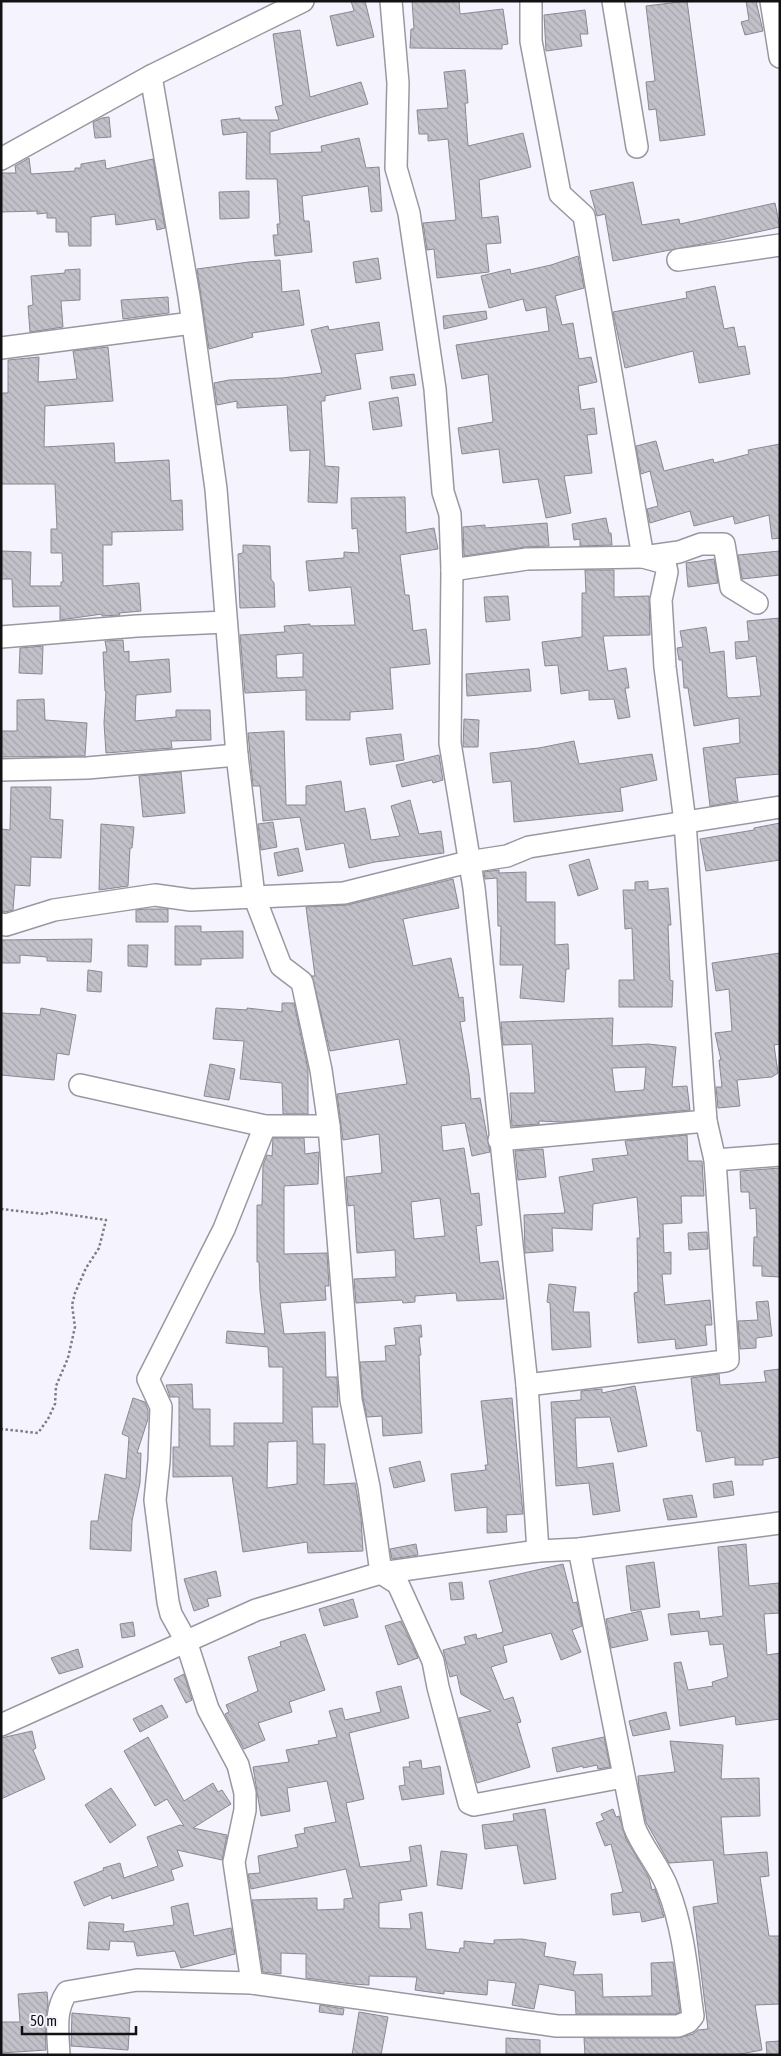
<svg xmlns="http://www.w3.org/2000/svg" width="781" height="2056" font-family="'Asap Condensed',sans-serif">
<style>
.building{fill:url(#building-back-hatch);stroke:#8a8991;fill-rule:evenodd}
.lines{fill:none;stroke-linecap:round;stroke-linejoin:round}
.minor-casing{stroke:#9998a0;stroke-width:24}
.path{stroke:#7d7c83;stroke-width:2.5;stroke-dasharray:2.5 2.5;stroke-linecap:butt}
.minor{stroke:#fff;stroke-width:21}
</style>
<defs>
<pattern id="building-back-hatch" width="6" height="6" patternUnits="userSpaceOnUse" patternTransform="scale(1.25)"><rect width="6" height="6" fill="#c2c1c9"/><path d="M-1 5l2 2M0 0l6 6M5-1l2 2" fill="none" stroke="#a6a5ac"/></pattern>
</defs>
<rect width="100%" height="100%" fill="#f5f3fd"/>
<g class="building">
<path d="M351,1H365L374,37L337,46L330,16L354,11Z"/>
<path d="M412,1H459L460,14L503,9L508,44L502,45V49L410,48L411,29H414Z"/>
<path d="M687,1L705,135L660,141L656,109L649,110L646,82L655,81L646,6Z"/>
<path d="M746,1H756L763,31L745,35L741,22L749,20Z"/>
<path d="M585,10L588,34H580L582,46L546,51L544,15Z"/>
<path d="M300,30L310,97L361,82L368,104L270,132V154L322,152L321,146L359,138L366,168L379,167L382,211L371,212L368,186L302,196L304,221H309L312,252L275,256L273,235H278L277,224H280L277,179H246L247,132L223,135L221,120L240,118V120H279L275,107L283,105L273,34Z"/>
<path d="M465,70L468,103H465L468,146L523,133L531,167L479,180L482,218L498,216L501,243L486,244L489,272L437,278L434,249L427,250L423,223L456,220L448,139L428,141V134H419L417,110L448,108L444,72Z"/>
<path d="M109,117L111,137L95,138L93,122L102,118Z"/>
<path d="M29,158L31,174L75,171V168H81V164L105,160L106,169L153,159L165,228L157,230L155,219L116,225L115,214L91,217V246H69L68,232H56V218H47V213L37,214V211L1,212V173H16L15,166Z"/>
<path d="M633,182L642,225L679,219L680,224L775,203L780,227L712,242L613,261L605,214L597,216L590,191Z"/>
<path d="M249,191V218L220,219L219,192Z"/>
<path d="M578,256L584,288L555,296L562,325L573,323L579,359L591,357L597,382L578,386L581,410L594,408L597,434L587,435L592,473L564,476L571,513L546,518L538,479L503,483L499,449L462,454L458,428L493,422L488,374L462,379L456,345L549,331L546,307L526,311L523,299L489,308L481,276L510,269L511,274L551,265Z"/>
<path d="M378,258L381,279L356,283L353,262Z"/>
<path d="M280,260L282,292L299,290L304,325L252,333L253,337L209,349L197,269L249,262Z"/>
<path d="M80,269V300L61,301L63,327L30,332L28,306L33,305L31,276L65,273V270Z"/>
<path d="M715,286L724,329L734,327L738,347L745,346L750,374L699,383L693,351L625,368L613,312L687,298L686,292Z"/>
<path d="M168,297L169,313L123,319L121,300Z"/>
<path d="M486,311L487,319L444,329L443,316Z"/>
<path d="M379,322L383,350L355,354L361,389L325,396V401H321L325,466L339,467L337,503L308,502L310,450L290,451L287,405L237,408V401L217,405L214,383L229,380L282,378L322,373L311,330L328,326L329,330Z"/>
<path d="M108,347L113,401L45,406L44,447L114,443L115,463L169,460L171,501L182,500L183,530L112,532V545H103V586L139,583L141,611L119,613L120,615L102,616V614L60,620V606L13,607L12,579H1V551L31,552L30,586H61V582H63L62,553H51V529H57L55,484H1V393H8V360L39,357L38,382L77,379L73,351Z"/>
<path d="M414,374L416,385L392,389L390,377Z"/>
<path d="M398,397L402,426L373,430L369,402Z"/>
<path d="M656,441L664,471L713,459L714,463L749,454L748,450L780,444V538L772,539L769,515L735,524L733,516L694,526L690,511L650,523L647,509L658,506L650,471L641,474L636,446Z"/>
<path d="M405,497L406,533L434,528L438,549L400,555L405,595H409L413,631L426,629L430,664L390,668L393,709L350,712V720H306V690L245,693L240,635L285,632L284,626L310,624V626L355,625L351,587L309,591L306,561L344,558V552L359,553L357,528L352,529L351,498ZM303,653V677L277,678L276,655Z"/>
<path d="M606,518L609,533H611L612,545L580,546V539L574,540L572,524Z"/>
<path d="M547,523L549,546L525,547L464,556L463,527L485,525V528Z"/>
<path d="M243,545L270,546L271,579L274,583L275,607L240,608L238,554L243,553Z"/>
<path d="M780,551V575L742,579L738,555Z"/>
<path d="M714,559L718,583L688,587L686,563Z"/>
<path d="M585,570H614V597L649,596L650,635L603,636L608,671L626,668L629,688H625L630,717L618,719L614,699L589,700V690L561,694L558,665L545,666L542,642L582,637V593H586Z"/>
<path d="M508,596L510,620L486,622L484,597Z"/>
<path d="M780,618V774L735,778L738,801L710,806L703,748L740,743L739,718L694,726L688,688H684L682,660H679L677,648L683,647L680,631L706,627L710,653L724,651L727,696L729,698L761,696L756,656L736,659L735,642L749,641L747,621Z"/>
<path d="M123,640L124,652L129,651V662L169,659L171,692L136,695L135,721L176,717V710H210L211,740L171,741L172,748L106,753L104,723L106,691H105L103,652H107L105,641Z"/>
<path d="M43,646L42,674L19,673L20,648Z"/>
<path d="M529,669L531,691L467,696L466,674Z"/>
<path d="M44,699L45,720L87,723L85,756L1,757V731H17V700Z"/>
<path d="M464,719L479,720L478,747H463Z"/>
<path d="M284,731L286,805H306V786L341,781L345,812L365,808L371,840L400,836L391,806L410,800L419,834L441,831L444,853L375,862L349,868L344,843L306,850L300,817L263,821L260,786H253L248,733Z"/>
<path d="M401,734L404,760L370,765L366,738Z"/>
<path d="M574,741L579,764L652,754L657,780L620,788L623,811L514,822L511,781L493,783L490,753L539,748Z"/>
<path d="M439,755L443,780L433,783L432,780L402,787L396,765Z"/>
<path d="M181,772L185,813L143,817L139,776Z"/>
<path d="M11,787H51L50,819L63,820L61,858L31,857L30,886L15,885L13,910L5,912H1V829L10,830Z"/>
<path d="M273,822L277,847L261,850L258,824Z"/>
<path d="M780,823V860L706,871L700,839L754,830V828Z"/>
<path d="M101,824L134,827L132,848H130L128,886L99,890Z"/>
<path d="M298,848L303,871L278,876L274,853Z"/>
<path d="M589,859L598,889L578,896L569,865Z"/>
<path d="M499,870V873L526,872V902H555V945L568,944L569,969H566L564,1002L520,998L523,965H500L501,926H498L497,878L485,879L484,872Z"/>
<path d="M453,879L459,908L403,919L413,966L451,958L459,998L463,997L465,1021L460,1022L469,1074L471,1099L480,1098L490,1152L472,1156L465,1123L441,1126L443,1151L464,1148L471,1194L479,1193L482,1225L476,1226L480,1263L498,1261L504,1299L457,1301L456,1293L415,1296V1302L403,1303L402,1300L356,1303L354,1279L396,1277L395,1250L357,1253L354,1205L348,1206L346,1177L382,1173L379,1134L343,1140L337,1094L407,1084L399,1039L330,1051L312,976H315L306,907L347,905ZM440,1198L445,1236L414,1239L411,1202Z"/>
<path d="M648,881V890L668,888L671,925H668L670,980L673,981L672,1007H619V980H634L632,928L625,929L623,890H635V882Z"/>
<path d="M146,909H168V922H136V910Z"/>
<path d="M175,926H201V932L243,931V958L201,959V965H175Z"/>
<path d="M92,939L91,962L47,961V957L20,955V963H1V940Z"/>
<path d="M128,945H148L147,967L128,966Z"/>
<path d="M780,953V1044L774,1045L778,1073L772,1077L737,1080L740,1106L718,1108L716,1087H722L719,1060H721L715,1033L732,1031L729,989L716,991L712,963Z"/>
<path d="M88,970L102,972L101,992L87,991Z"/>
<path d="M282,1003H294L308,1069V1114H283L282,1083L240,1079L244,1041L213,1039L216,1008L247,1010V1008L282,1012Z"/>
<path d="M41,1008L76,1015L69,1055L57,1053L54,1080L1,1075V1013L40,1015Z"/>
<path d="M613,1018L612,1046L648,1044L676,1047L672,1087L687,1086L690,1110L563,1122L539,1121V1124L512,1126L510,1093H535L532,1044L503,1045L501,1022ZM646,1067L644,1090L615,1092L612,1068Z"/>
<path d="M210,1064L235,1069L229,1100L204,1096Z"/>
<path d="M687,1135L688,1161H702L704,1196H681L682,1223L663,1224L664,1253L671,1252V1274H662L665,1305L710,1300L712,1325H705L707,1345L676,1349L675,1339L638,1343L634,1293L638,1292L637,1238H640L637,1197L593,1204L592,1230L552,1228L553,1251L525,1253L524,1215L565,1213L559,1177L594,1171L592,1159L628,1155L625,1141Z"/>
<path d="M273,1138H304L305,1154L319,1152L318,1184L284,1186V1254L327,1253L329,1286H325L326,1300L280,1303L284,1334L325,1332L326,1377H337L338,1407H312L313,1444H325L324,1485L355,1483L361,1517L363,1551L308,1553L307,1542L243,1552L232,1476L173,1477V1447H179V1397H170L166,1385L192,1384L193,1409H210V1446H234V1423H283V1367H269L268,1347L226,1343L227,1331L265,1334L260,1291L259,1262H257V1205H262L263,1165L267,1155L272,1156ZM297,1441V1484L267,1488L268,1442Z"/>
<path d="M543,1149L546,1177L518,1180L515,1151Z"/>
<path d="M780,1168V1277L762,1276V1266H753L754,1237H757L756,1208L750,1209L749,1192H741L740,1171Z"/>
<path d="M707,1232L708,1249L689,1250L688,1233Z"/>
<path d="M549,1284L576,1287L573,1312H589L591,1347L552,1350L550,1303L547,1302Z"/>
<path d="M768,1301L772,1336L756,1338V1348L740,1349L738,1321L758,1320L756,1302Z"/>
<path d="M421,1325L422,1337H419L421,1355H419L422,1433L383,1436L382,1416L367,1417L363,1398L360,1362L386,1361L385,1346L396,1345L394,1328Z"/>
<path d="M780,1369V1457L763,1460V1465H735V1457L706,1462L701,1431H697L691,1378L719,1374L720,1385L766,1382L764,1371Z"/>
<path d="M635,1386L647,1446L618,1452L610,1417L575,1418L577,1468L613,1463L620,1511L593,1515L589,1483L556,1486L551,1402L581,1400V1391L602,1389V1393Z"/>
<path d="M133,1398L145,1402L148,1410V1419L137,1453H141L140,1483L132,1521L131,1551L90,1549L91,1521H98L105,1474L126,1479L129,1437L122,1434Z"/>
<path d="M512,1398L523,1514L506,1515L507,1532L487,1533V1507L455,1511L451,1474L486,1470L485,1465H488L481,1401Z"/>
<path d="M420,1461L425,1481L394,1488L389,1468Z"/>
<path d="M732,1481L734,1495L714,1498L713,1484Z"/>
<path d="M692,1495L697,1517L668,1520L663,1499Z"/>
<path d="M416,1544L418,1555L392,1559L390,1549Z"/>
<path d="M746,1544L749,1586L779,1583L780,1613L764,1614L767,1655L780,1653V1719L736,1725L735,1716L680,1726L674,1663L681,1662L688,1690L713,1686L712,1682L728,1677L723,1644L710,1645L708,1631L671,1635L668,1614L699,1611L700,1619L723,1616L718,1547Z"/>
<path d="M654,1562L660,1607L631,1611L626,1566Z"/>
<path d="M563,1564L573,1603L577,1602L582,1626L572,1630L581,1652L561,1660L551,1633L503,1646L507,1662L491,1667L504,1700L513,1697L521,1722L517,1723L530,1767L477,1783L459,1718L491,1711L461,1694L457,1675L450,1677L443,1650L466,1644L464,1637L476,1634L477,1639L503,1632L489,1581Z"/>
<path d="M216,1571L221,1596L207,1599L209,1606L194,1611L184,1579Z"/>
<path d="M462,1582L464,1599L451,1600L449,1583Z"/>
<path d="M353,1599L358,1617L324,1626L319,1609Z"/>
<path d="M641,1611L648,1640L611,1648L606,1619Z"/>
<path d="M401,1621L418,1658L398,1665L385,1626Z"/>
<path d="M133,1622L135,1636L122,1638L120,1624Z"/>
<path d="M305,1634L325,1690L289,1702L292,1712L258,1723L265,1740L244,1749L225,1714L229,1712L226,1705L258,1691L248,1657L281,1646L280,1642Z"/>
<path d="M78,1649L83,1667L59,1674L51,1658Z"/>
<path d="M184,1674L192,1700L186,1703L174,1679Z"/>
<path d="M401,1686L409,1718L349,1733L364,1799L346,1803L360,1867L411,1861L409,1847L421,1845L427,1886L400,1890L402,1900L379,1903V1928L411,1929L409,1914L422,1912L426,1949L459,1953L460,1948H464V1941L494,1944V1940L522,1939L546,1943L544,1956L576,1962L573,1975L602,1974L603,1997L652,1996L651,1963L673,1962L680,2012L676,2014H576L575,1991L539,1984L534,2009L512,2005L516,1983L488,1980L487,1995L444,1991V1994L415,1990L417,1977L369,1976V1985L352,1984L306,1978V1954L281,1953V1974L263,1972L252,1900L317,1898V1910L344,1909V1899L353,1898L346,1869L251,1889L248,1874L260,1873L258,1856L298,1847L295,1835L305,1833L304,1828L336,1822L327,1781L287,1788L290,1811L261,1816L253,1767L289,1762L286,1750L319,1744L318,1741L337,1737L329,1711L342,1708L345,1720L381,1712L376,1692Z"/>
<path d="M162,1705L168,1717L140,1732L133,1719Z"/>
<path d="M666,1712L670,1729L633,1736L629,1721Z"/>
<path d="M32,1731L36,1748L33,1750L45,1779L1,1799V1738Z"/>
<path d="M148,1737L184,1801L213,1783L218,1792L222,1790L231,1804L193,1828L227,1835L222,1860L177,1850L183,1866L171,1870L174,1880L112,1899L111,1895L84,1906L74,1882L104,1870L103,1868L120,1863L124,1878L158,1866L147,1837L180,1825L184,1826L167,1799L155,1806L124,1751Z"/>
<path d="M604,1737L610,1767L598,1769L597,1765L583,1768V1766L557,1772L552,1748Z"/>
<path d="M670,1741L723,1745L721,1779L759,1778L760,1816L721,1817L724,1855L767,1852L769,1876L760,1877L769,1936H780V2004L755,2005L762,2050L735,2055H585L584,2038H678L693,2034L698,2030L708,2029L693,1907L718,1903L713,1860L669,1863L646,1822L639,1789L638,1776L675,1772Z"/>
<path d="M421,1760L422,1769L440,1766L444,1794L402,1800L399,1786L405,1785L403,1767H410L409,1762Z"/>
<path d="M111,1788L136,1825L110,1843L85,1805Z"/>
<path d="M545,1809L556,1879L524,1884L517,1845L485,1849L482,1825L514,1821L513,1814Z"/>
<path d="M613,1809L616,1817L619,1816L626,1839L649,1878L652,1890L655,1889L664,1917L642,1922L640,1912L613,1915L611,1894L623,1892L611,1844L605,1846L596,1823L604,1820L601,1814Z"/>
<path d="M441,1851L467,1854L462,1889L437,1885Z"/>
<path d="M188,1903L194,1936L231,1928L235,1954L181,1968L175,1951L137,1956L134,1942L110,1941L109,1950L87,1949L89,1922L124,1924L123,1932L174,1925L171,1907Z"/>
<path d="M47,1992L48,2003L45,2022L46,2050L1,2053V2022H20L18,1994Z"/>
<path d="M320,2005L344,2009L343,2015L319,2012Z"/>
<path d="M359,2012L388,2017L381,2055H352Z"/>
<path d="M72,2013L130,2018L128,2050L71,2046Z"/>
<path d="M506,2038L540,2040V2055H506Z"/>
<path d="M780,2041V2055H767L766,2042Z"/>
</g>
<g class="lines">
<g class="minor-casing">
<g id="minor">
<path d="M391,1L398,83L396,168L409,213L435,389L443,492L450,514L452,570L450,743L474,888L527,1385L538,1551"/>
<path d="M613,1L637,147"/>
<path d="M771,1L780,57"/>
<path d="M151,76L189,296L216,489L237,755L254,896L281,966L302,982L321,1070L329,1126L351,1400L369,1487L381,1573L398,1584L433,1661L438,1687L469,1803L474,1805L623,1777"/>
<path d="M1,159L151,76L303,1"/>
<path d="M678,260L780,245"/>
<path d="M1,348L192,323"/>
<path d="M452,570L527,559L643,557L679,552L701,544H724L731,587L757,603"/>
<path d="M1,637L137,626L226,622"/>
<path d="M1,770L87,768L237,755"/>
<path d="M1,924L6,925L54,910L155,895L191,900L344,893L468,862L507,856L529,847L780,807"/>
<path d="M80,1085L265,1126H329"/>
<path d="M499,1140L706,1121"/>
<path d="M715,1160L780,1155"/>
<path d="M527,1385L725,1361L728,1360V1357L715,1160L706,1121L685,822L665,667L661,600L667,572L665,563L643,557L584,216L560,194L531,41V1"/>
<path d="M1,1725L256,1610L381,1573L538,1551L579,1549L780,1523"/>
<path d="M252,1983L234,1862L245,1810V1793L238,1765L208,1709L186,1641L171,1614L168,1602L155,1500L159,1461L161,1407L148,1379L224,1229L265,1126"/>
<path d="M59,2055C58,2032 54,2011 67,1992L137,1980L252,1983L557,2026H678L688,2022L693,2016C687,1973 684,1930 668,1889C660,1866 642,1848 634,1826L579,1549"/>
</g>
</g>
<path class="path" d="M1,1209L44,1214L51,1212L106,1220L99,1248L86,1268L75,1293L72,1305L75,1327L68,1358L56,1386L55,1404L48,1419L38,1433L1,1429"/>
<use href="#minor" class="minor"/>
</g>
<rect width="781" height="2056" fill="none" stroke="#121215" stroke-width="5"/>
<path d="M22 2026v8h114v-8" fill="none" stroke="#121215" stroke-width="2.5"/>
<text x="30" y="2026" font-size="15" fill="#121215" stroke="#f5f3fd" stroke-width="4" paint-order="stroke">50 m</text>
</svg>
